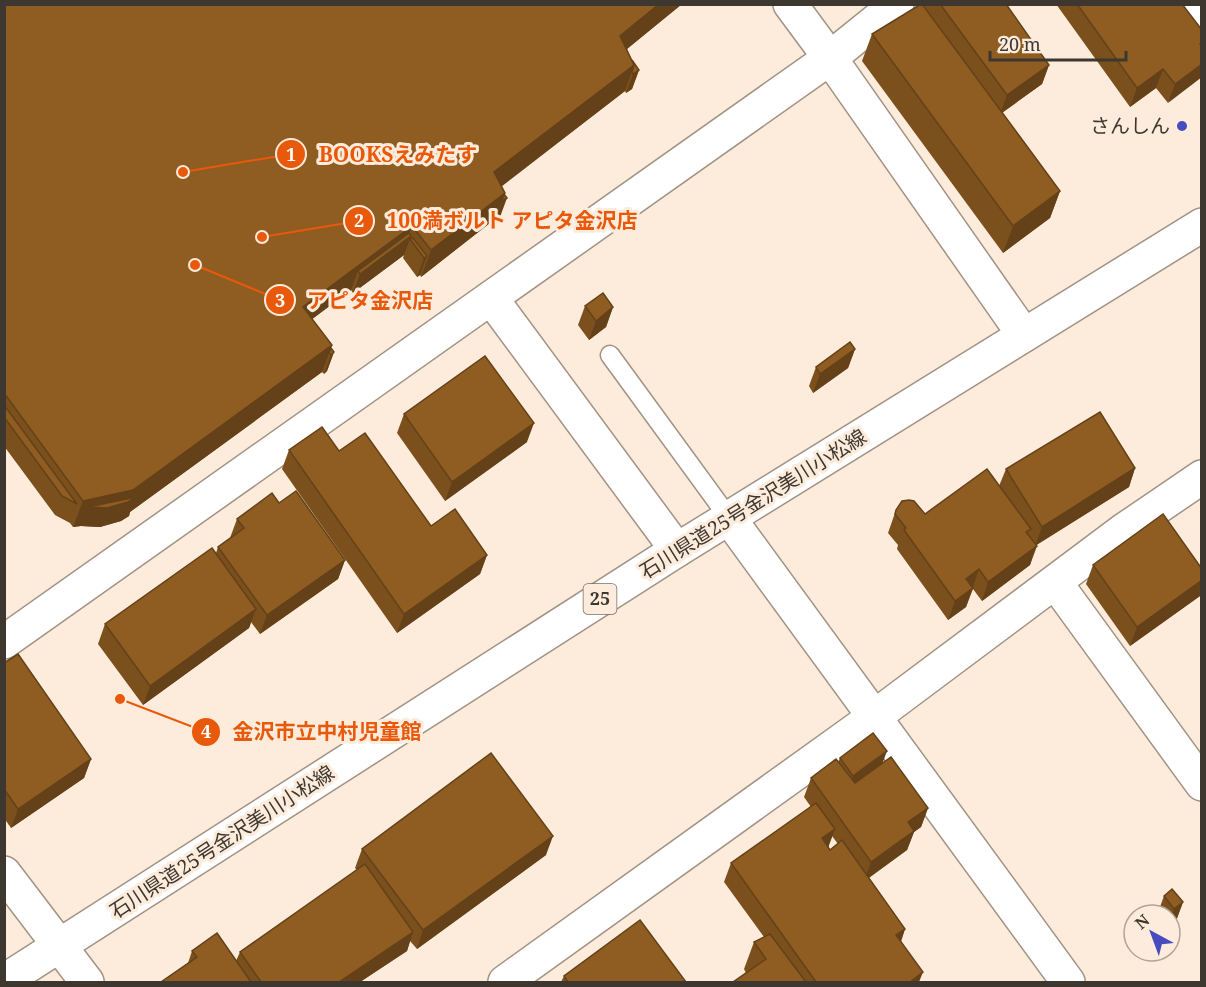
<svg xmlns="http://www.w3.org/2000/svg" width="1206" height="987" font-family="'Noto Serif','Noto Sans JP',serif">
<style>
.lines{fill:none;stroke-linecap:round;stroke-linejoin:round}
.service-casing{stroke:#a29283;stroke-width:21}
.minor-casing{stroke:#a29283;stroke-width:36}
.tertiary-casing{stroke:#a29283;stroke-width:36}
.primary-casing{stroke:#a29283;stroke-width:36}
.service{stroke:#fff;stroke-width:18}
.minor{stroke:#fff;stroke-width:33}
.tertiary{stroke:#fff;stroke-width:33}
.primary{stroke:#fff;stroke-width:33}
.wall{fill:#7b501d;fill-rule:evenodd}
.shaded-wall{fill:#644118}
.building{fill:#8f5d22;stroke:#644118;stroke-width:1.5}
.poi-dot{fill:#484abf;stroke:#fdecdb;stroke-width:2}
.labels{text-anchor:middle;stroke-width:6;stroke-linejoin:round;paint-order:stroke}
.shield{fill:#fdecdb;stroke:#776d63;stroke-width:1.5}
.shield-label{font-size:18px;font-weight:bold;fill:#3d3730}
.poi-label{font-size:20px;fill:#3d3730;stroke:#fdecdb;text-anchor:end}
.street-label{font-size:20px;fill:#3d3730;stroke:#fdecdb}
.leader{fill:none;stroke:#e8590c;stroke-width:2}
.callout-dot{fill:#e8590c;stroke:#fdecdb;stroke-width:2}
.mark-label{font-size:18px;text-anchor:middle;font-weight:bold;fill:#fff}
.callout-label{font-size:21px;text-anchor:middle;font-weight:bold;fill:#e8590c;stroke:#fdecdb;stroke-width:6;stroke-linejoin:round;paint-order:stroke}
</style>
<rect width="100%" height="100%" fill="#fdecdb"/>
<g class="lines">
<g class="service-casing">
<path id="service" d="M610,355L729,518"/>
</g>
<g class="minor-casing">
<g id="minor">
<path d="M790,4L830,58"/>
<path d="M1194,4L1202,15"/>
<path d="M491,298L677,550"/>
<path d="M729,518L1068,982"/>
<path d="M1055,582L1202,784"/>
<path d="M4,642L830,58L897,4"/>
<path d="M4,873L87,982"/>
<path d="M505,982L874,717L1124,530L1202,477"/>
</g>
</g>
<g class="tertiary-casing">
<path id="tertiary" d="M830,58L1024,335"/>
</g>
<g class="primary-casing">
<path id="primary" d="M4,981L677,550L1202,225"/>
</g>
<use href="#service" class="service"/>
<use href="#minor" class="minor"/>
<use href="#tertiary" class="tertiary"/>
<use href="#primary" class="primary"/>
</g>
<g class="wall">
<path d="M4,4H682L627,49L632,60L639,70L632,89L626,93L625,91L501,186L504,194L500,217L496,220L495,219L421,277L420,275L417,277L403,258L404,255L353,293L351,290L312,319L332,345L331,348L334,352L327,371L324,374L322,372L130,512L129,516L121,521L100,527L81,526L73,527L70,523L55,515L4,446Z"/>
<path d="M925,4H1006L1049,65L1042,84L1002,113L1060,191L1050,218L1003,253L862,61L872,34L924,8Z"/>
<path d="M1056,4H1182L1202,30L1168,103L1156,88L1130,107Z"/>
<path d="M585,306L613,307L606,327L589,340L578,325Z"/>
<path d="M855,349L848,368L813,393L809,386L816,367Z"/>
<path d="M404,414L527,442L445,501L397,433Z"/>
<path d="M289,450L339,451L431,526L487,555L480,574L397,633L282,469Z"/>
<path d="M1135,468L1129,487L1036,545L1030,565L982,601L973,589L966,607L948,620L897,549L898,545L888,533L896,510L925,514L999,486L1006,469Z"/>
<path d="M279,503L345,560L338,579L260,634L251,622L249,628L143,705L98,644L105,624L216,553L218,547L230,538L237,519Z"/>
<path d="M1093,565L1202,569V592L1200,596L1130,646L1086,584Z"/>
<path d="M4,663L91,759L84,778L11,828L4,818Z"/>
<path d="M840,758L882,764L928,808L921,827L914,832L907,850L869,878L905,929L901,942L919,982H733L746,973L744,969L754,942L764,937L724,882L731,863L811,807L804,797L811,778L838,762ZM832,836L838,844L830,850L828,847Z"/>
<path d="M362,849L546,855L417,949L410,941L407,951L360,982H161L188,963L192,951L236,961L240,952L357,870L355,868Z"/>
<path d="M1164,896L1183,902L1176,921L1170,926V915H1157Z"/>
<path d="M564,976L686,982H561Z"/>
</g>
<g class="shaded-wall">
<path d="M659,4H682L622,53L620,36Z"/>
<path d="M1202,64V77L1168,103L1175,84Z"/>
<path d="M634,65L625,91L497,190L494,172Z"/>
<path d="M1049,65L1042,84L1000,114L1007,95Z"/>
<path d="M1163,69L1156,88L1130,107L1137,88Z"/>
<path d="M639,70L632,89L626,93L633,74Z"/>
<path d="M1060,191L1050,218L1003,253L1013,226Z"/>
<path d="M505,193L495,219L421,277L431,250Z"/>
<path d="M507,198L500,217L496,220L502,201Z"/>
<path d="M412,226L407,239L411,236L404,255L353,293L360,274L358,271L351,290L307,323L303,307Z"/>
<path d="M427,256L420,275L417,277L424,258Z"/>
<path d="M613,307L606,327L589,340L596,321Z"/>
<path d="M332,345L322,372L130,512L129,516L121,521L100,527L81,526L73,527L83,501Z"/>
<path d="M855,349L848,368L813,393L820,374Z"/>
<path d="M334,352L327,371L324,374L331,355Z"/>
<path d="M534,423L527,442L445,501L452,482Z"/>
<path d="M1135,468L1129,487L1035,546L1042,527Z"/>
<path d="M1037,546L1030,565L982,601L988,582Z"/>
<path d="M487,555L480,574L397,633L404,614Z"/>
<path d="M345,560L338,579L260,634L267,615Z"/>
<path d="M979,569L966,607L948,620L955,601L966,579Z"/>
<path d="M1202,580V592L1200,596L1130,646L1137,627Z"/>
<path d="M256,609L249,628L143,705L150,686Z"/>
<path d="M887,751L880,770L846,795L853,776Z"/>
<path d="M91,759L84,778L11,828L18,809Z"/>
<path d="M928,808L921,827L914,832L907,850L864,881L871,862L908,822Z"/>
<path d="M835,829L828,848L822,838Z"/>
<path d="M553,836L546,855L417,949L423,930Z"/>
<path d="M1183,902L1176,921L1170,926V919L1174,909Z"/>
<path d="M905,929L898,948L896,935Z"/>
<path d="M413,932L407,951L360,982H339Z"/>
<path d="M923,972L919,982H909Z"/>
</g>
<g class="building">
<path d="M4,4H659L620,36L634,65L494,172L505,193L431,250L412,226L303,307L332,345L133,490L83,501L4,393Z"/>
<path d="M921,4H922L1060,191L1013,226L872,34Z"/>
<path d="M940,4H1006L1049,65L1007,95Z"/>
<path d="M1077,4H1182L1202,30V43L1200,44L1202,46V64L1175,84L1163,69L1137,88Z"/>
<path d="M632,60L639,70L633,74L632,72L634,65Z"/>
<path d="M504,194L507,198L502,201V200Z"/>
<path d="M409,233L411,236L360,274L358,271Z"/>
<path d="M413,238L427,256L424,258L410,239Z"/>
<path d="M603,293L613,307L596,321L585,306Z"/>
<path d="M850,342L855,349L820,374L816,367Z"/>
<path d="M331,348L334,352L331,355L329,353Z"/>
<path d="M485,356L534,423L452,482L404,414Z"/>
<path d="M4,405L77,504L62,496L4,417Z"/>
<path d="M1100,412L1135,468L1042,527L1006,469Z"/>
<path d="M322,427L339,451L365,433L431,526L455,509L487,555L404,614L289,450Z"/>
<path d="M987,469L1031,529L1026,532L1037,546L988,582L979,569L966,579L973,588L955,601L904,530L906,528L895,514L896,510L902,501L909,500L914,501L925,514Z"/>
<path d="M296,491L345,560L267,615L218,547L244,528L237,519L272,493L279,503Z"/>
<path d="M136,497L128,502L107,508L88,507Z"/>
<path d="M1163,514L1202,569V580L1137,627L1093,565Z"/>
<path d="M212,548L256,609L150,686L105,624Z"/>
<path d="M18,654L91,759L18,809L4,789V663Z"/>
<path d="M873,733L887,751L853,776L840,758Z"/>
<path d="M491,753L553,836L423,930L362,849Z"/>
<path d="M891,757L928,808L908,822L914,831L871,862L811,778L836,759L855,783Z"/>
<path d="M816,803L835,829L822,838L830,850L842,840L905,929L896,935L923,972L910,982H816L731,863Z"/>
<path d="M365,864L413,932L339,982H261L240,952Z"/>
<path d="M1172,889L1183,902L1174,909L1164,896Z"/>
<path d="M640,920L686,982H568L564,976Z"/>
<path d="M217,933L251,982H161L197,957L192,951Z"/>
<path d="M770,934L806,982H733L766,959L754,942Z"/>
</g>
<circle class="poi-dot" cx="1182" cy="126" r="6"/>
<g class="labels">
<rect class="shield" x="583.5" y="584" width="33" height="30" rx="4.5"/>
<g class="shield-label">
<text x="600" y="605">25</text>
</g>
<g class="poi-label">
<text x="1170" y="133">さんしん</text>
</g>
<g class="street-label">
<text transform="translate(753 504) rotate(-32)" y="7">石川県道25号金沢美川小松線</text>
<text transform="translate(222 842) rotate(-33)" y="7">石川県道25号金沢美川小松線</text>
</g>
</g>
<path class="leader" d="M183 172L291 154M262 237L359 221M195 265L280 300M120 699L206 732"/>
<g class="callout-dot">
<circle cx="183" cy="172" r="6"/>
<circle cx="262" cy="237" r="6"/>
<circle cx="195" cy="265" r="6"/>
<circle cx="120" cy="699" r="6"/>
<circle cx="291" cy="154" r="15"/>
<circle cx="359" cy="221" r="15"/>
<circle cx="280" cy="300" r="15"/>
<circle cx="206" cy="732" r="15"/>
</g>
<g class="mark-label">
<text x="291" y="161">1</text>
<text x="359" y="227">2</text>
<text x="280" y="307">3</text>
<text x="206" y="738">4</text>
</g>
<g class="callout-label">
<text x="398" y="162">BOOKSえみたす</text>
<text x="512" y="228">100満ボルト アピタ金沢店</text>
<text x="370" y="308">アピタ金沢店</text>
<text x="327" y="739">金沢市立中村児童館</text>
</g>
<rect width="1206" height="987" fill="none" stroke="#3d3730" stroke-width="12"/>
<g transform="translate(1152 933) rotate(319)"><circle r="28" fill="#fdecdb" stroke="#b0a497" stroke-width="1.5"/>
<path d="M0-4.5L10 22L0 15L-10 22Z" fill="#484abf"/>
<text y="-9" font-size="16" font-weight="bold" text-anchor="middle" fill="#3d3730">N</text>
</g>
<path d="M990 51v9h136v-9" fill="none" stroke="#3d3730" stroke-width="3"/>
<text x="999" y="51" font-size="18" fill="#3d3730" stroke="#fdecdb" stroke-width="4.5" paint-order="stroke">20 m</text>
</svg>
